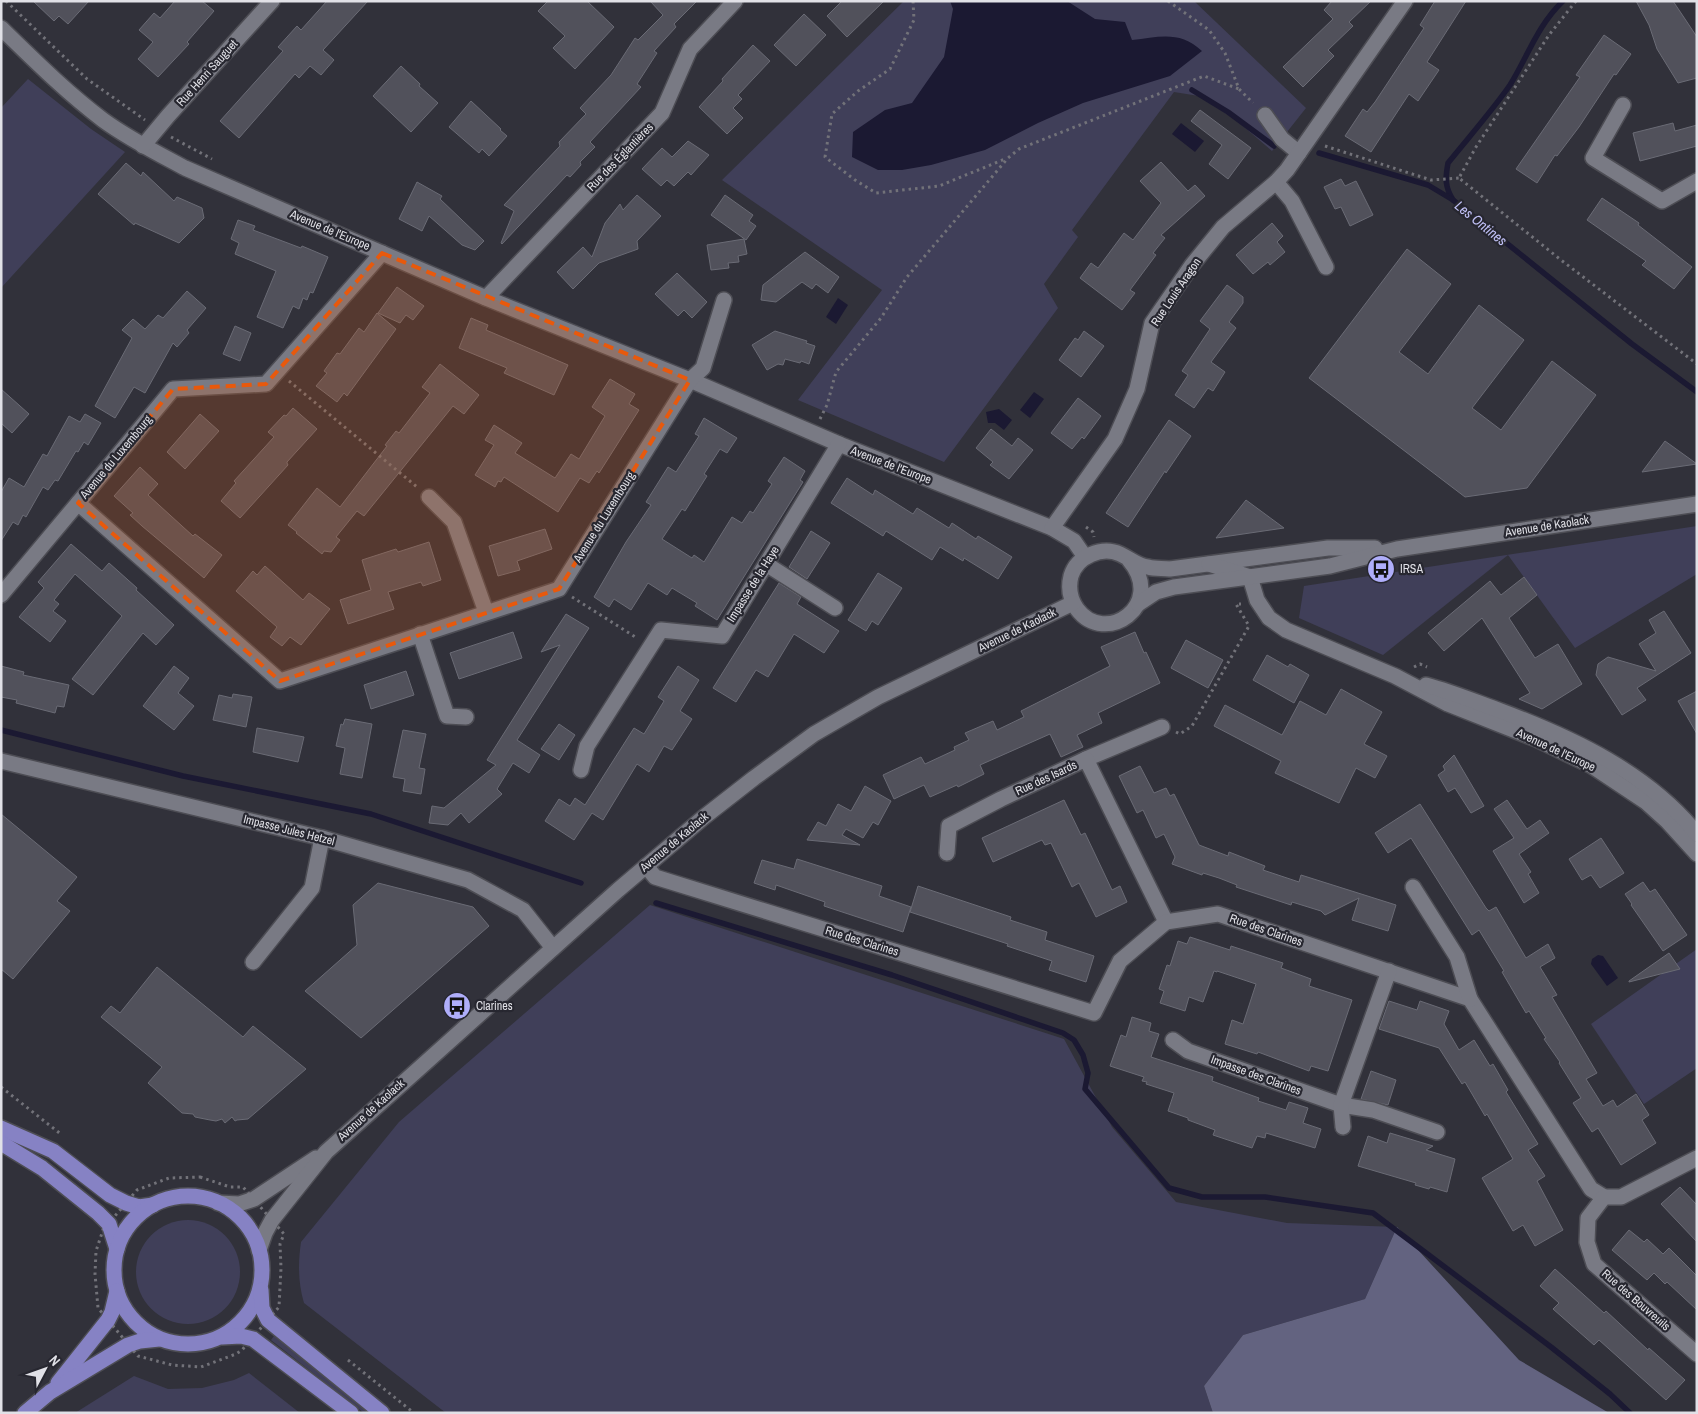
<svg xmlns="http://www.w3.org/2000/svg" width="1698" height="1414" font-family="'Archivo Narrow',sans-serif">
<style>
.green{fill:#403f59}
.forest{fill:#636380}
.water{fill:#1b1932}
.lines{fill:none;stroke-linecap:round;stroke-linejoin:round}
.stream{stroke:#1b1932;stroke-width:5.5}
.building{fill:#51515b;stroke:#6a6b75}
.minor-casing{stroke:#4d4d54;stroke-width:18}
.major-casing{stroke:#4d4d54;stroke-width:18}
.path{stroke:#727279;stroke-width:3;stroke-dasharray:2.5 4;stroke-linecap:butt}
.minor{stroke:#797a84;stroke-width:15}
.major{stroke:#8682c4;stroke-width:15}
.marked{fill:#e8590c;fill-opacity:0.2;stroke:#e8590c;stroke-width:4;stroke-dasharray:10 6;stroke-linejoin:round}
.labels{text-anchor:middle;stroke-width:4.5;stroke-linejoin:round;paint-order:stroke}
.street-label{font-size:12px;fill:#e1e1e7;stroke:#272730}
.poi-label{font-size:12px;fill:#e1e1e7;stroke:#272730;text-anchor:start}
.water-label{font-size:14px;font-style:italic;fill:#c1c1f7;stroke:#272730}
</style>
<rect width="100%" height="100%" fill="#31313a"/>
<g class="green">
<path d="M904,1H1194L1306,108L1272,151L1236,120L1199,96L1174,92L1072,230L1078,237L1044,284L1058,308L944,462L798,400L882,290L722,180Z"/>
<path d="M28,79L91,129L125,152L1,288V108Z"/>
<path d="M1697,526V574L1575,648L1508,555L1383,655L1299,618L1304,586Z"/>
<path d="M650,905L1064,1039L1112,1127L1176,1202L1287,1223L1397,1227L1365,1299L1243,1335L1204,1386L1213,1413H446L304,1303C298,1283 298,1263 301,1242L399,1122Z"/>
<path d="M1697,949V1068L1644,1104L1591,1024Z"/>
<circle cx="188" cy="1272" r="52"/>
<path d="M274,1336L372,1413H364L271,1340Z"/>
<path d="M249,1373L300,1413H75L134,1376L168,1389L202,1388L234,1380Z"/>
</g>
<path class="forest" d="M1397,1227L1519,1360L1609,1413H1213L1204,1386L1243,1335L1365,1299Z"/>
<g class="water">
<path d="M950,1H1067L1095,19L1125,22L1132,40C1159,37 1180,30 1202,51L1170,76L1083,103L1038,123L985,150L931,165L902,170H878L852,157L853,132L885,110L912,103L944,57L953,9Z"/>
<path d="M1181,123L1204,141L1195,152L1172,134Z"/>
<path d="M838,298L848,305L836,324L826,317Z"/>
<path d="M1034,392L1044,399L1030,418L1020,410Z"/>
<path d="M999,409L1012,420L1004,430L995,423H988L986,412Z"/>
<path d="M1598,955L1603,956L1618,978L1607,986L1591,964L1592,959Z"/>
</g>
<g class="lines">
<g class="stream">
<path d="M1563,1C1537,26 1528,56 1510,85C1492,111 1468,138 1448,163C1445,179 1445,187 1453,200L1632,344L1697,392"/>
<path d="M1192,90L1228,112L1274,146"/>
<path d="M1319,153L1428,185L1453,200"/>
<path d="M1,730L183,776L371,814L581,883"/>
<path d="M656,903L892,975L1063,1033L1074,1040L1083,1055L1088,1073L1085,1089L1169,1188L1202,1197H1265L1373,1213L1551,1347L1610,1394L1630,1413"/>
</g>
</g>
<g class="building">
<path d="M33,1H89L68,24L59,16L54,21Z"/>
<path d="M175,1H202L214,11L187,42L189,44L158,77L138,59L153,42L139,30L154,13L160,18Z"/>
<path d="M327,1H368L323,50L334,60L321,75L310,66L299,78L295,74L239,138L220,121L283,51L278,47L297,26L301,30Z"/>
<path d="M548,1H587L614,27L575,69L553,48L565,36L538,11Z"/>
<path d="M650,1H697L674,24L676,27L654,51L657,53L637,84L641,87L590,142L595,147L580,162L581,165L570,177L567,175L502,244L501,243L514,211L504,205L560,146L559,142L586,114L580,108L611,75L635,38L638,40L663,15Z"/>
<path d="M842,1H884L847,37L827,16Z"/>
<path d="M1332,1H1371L1349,22L1353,26L1328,50L1334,56L1303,87L1283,67L1333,19L1324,10Z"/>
<path d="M1435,1H1466L1427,62L1439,70L1418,101L1409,94L1371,152L1345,136L1363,109L1367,112L1375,102L1424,28L1420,25Z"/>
<path d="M1636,1H1673L1697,37V78L1678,83L1657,49L1649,25Z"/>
<path d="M804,14L826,35L796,66L774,45Z"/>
<path d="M1604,35L1631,54L1616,75L1614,74L1579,127L1557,156L1555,155L1537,183L1516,169L1580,77L1576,75Z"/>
<path d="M753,45L770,61L738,95L742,99L733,108L743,118L727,134L699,107L723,81L722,79Z"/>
<path d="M401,66L420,84L419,86L438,103L411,132L373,96Z"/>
<path d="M471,101L501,129L500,130L507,136L489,156L482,149L479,153L449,127Z"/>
<path d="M1200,110L1251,148L1228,179L1209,164L1222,145L1191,121Z"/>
<path d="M1673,123L1675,131L1697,125V146L1640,161L1633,133Z"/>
<path d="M688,141L709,155L691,175L688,172L674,186L667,180L661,186L642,169L662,148L672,157Z"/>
<path d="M1161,162L1188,191L1195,185L1205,196L1161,235L1165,238L1153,253L1156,255L1130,290L1135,293L1122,310L1080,278L1091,263L1098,268L1124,233L1133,240L1161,203L1140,181Z"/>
<path d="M126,163L141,176L143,172L174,201L177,197L202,208L204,218L179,243L135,223L134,225L98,194Z"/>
<path d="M1341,179L1345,186L1356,181L1373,215L1350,226L1341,207L1335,209L1324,187Z"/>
<path d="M417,182L442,196L440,199L484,241L475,250L462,245L429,216L422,231L399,219Z"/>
<path d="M637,195L661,216L637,241L638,249L599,263L573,289L557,272L583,247L592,257L605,223L620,204L623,210Z"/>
<path d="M725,195L753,215L749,221L756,226L746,240L711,215Z"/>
<path d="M1602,198L1639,223L1638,225L1692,267L1674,289L1642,265L1646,261L1587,220Z"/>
<path d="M238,220L255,226L253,230L301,248L302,246L328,257L313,293L310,292L307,300L303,298L299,309L293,306L283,328L257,317L276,271L235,254L239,243L231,239Z"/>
<path d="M1272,223L1283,236L1277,242L1285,252L1270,265L1268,262L1253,274L1236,255Z"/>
<path d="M744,239L747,254L738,256L739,262L728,263L729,268L711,270L707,245Z"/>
<path d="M1407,249L1451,284L1399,352L1428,374L1479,305L1524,340L1472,408L1501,430L1552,361L1596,395L1527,488L1465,497L1309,378Z"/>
<path d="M805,252L839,277L828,293L816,284L812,289L802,282L776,302L761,300L763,285Z"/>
<path d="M677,273L707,302L692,318L684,310L678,316L655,294Z"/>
<path d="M1227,285L1243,297V303L1229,322L1236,328L1211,362L1225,372L1213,391L1208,388L1194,408L1175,395L1188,375L1182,371L1210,329L1200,321Z"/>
<path d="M397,287L424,306L413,320L406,315L400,323L378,313Z"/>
<path d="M187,291L206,308L187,330L189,333L177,347L173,343L145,393L134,387L115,418L95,406L132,338L122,330L133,319L145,329L158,315L163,318Z"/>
<path d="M377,313L396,329L347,396L344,393L337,402L316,386L327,373L324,371L337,353L340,354L359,328L364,332Z"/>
<path d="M471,318L488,325L486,330L568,365L554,395L504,373L507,368L459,348Z"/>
<path d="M235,326L251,333L240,361L223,354Z"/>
<path d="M775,331L807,341L806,343L815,346L809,364L801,361L800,363L785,359L783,365L778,364L767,370L752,345Z"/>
<path d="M1084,331L1104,346L1081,377L1059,360L1075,338L1078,340Z"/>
<path d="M440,364L479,395L464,414L453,406L364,516L357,511L336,537L340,540L331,552L324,551L322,554L296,533L297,532L288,525L317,488L340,507L387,446L385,445L396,431L399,433L430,393L422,387Z"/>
<path d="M610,379L635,394L629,404L639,410L599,473L597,471L589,483L580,478L558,512L504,477L501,482L498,481L495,487L475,475L494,445L485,440L494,425L522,443L515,453L555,478L571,454L579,459L605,416L592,407Z"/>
<path d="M1,389L29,414L12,433L1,423Z"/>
<path d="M1078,398L1101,416L1084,439L1082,437L1072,449L1051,433Z"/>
<path d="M293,408L317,429L287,462V463L288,465L240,518L221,501L236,483L234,481L274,437L268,432L284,415L286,416Z"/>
<path d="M85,414L101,423L88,445L84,442L78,452L76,451L58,481L55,480L48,490L43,487L26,517L23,515L18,525L13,522L1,541V492L9,478L24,487L43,454L47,456L69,416L80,422Z"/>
<path d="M200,414L219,431L185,469L167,452Z"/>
<path d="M704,418L737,438L727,453L720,449L704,474L707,476L685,511L682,509L662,539L692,558L694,555L704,562L732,517L742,523L750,511L753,513L772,484L768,481L784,457L805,471L800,480L803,482L717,620L695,606L697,603L672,588L667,595L648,583L631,610L614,599L609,607L594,597L626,542L651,505L646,502L668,467L676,472L699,436L695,434Z"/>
<path d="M1169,420L1191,436L1166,473L1165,471L1128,527L1106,513Z"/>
<path d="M991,429L1012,446L1018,438L1033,450L1009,479L990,465L993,462L976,448Z"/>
<path d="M1665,441L1697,464L1642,472Z"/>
<path d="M140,467L158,484L148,495L193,536L195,534L222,555L204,578L142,526L130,515L133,513L114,496Z"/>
<path d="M847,478L873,495L875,490L913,514L917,508L949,528L952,523L976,539L978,536L1012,557L998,579L964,558L963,561L940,547L932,560L886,531L883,536L831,503Z"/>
<path d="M1246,500L1284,528L1216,538Z"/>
<path d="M545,529L552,549L517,561L520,570L498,576L489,546Z"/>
<path d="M811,531L830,543L807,579L789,567Z"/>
<path d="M429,542L441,580L423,586L421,582L388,592L394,609L348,624L340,600L371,590L362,560L396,549L398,552Z"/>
<path d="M71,544L102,571L109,563L137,588L136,590L174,625L156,645L143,633L93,695L72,679L122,616L75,574L54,600L59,604L53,611L66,621L50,642L19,617L44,588L38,582Z"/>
<path d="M265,566L303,600L309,593L330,609L301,645L290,637L282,646L270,637L277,627L236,591L253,571L257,575Z"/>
<path d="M878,573L902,588L878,625L872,621L866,631L848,620Z"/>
<path d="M1524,577L1537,595L1509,618L1535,658L1558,644L1582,684L1542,709L1519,699L1530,693L1482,618L1444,651L1428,633L1490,581L1501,595Z"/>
<path d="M779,583L801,597L797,604L839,631L824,653L794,634L768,677L756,670L736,702L713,688Z"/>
<path d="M1664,611L1691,653L1637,688L1646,700L1622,715L1596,675L1598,664L1608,657L1656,671L1639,644L1656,633L1649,620Z"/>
<path d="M566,614L589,628L517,740L540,755L529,773L513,763L497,789L502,794L469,823L461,813L448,825L429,823L432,806L444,808L496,765L487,760L560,645L541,652Z"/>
<path d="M513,632L522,658L459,679L450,653Z"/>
<path d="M1135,632L1144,653L1146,652L1160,683L1098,713L1102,723L1077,735L1083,747L1061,757L1050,734L980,765L984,774L958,787L957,785L930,797L924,785L894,799L883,775L921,757L925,764L955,750L954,747L969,740L965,733L993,721L997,730L1024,717L1021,711L1110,666L1101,647Z"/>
<path d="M1186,640L1223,660L1208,688L1171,668Z"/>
<path d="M1267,655L1288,667L1290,664L1309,675L1294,703L1253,680Z"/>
<path d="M1,666L24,672L23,675L69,685L64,707L57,706L55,713L16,703L17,700L1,697Z"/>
<path d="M174,666L189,678L178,693L194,706L174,730L143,706Z"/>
<path d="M678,666L699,680L680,711L692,719L672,750L664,746L649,772L637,764L603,820L592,813L574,840L545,821L559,799L570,806L575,798L585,805L634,728L644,734L664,701L658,697Z"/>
<path d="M406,671L414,695L371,709L364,685Z"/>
<path d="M1341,689L1382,712L1364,744L1387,756L1375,778L1356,768L1339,803L1275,773L1281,761L1214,726L1225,705L1282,735L1300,701L1326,715Z"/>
<path d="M1697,691V734L1678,701Z"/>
<path d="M233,694L252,697L246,727L213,720L219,695L232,698Z"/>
<path d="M345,719L372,724L362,778L340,774L345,748L336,746L341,724L343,725Z"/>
<path d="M559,724L575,735L559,760L541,749Z"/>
<path d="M257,728L304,737L298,762L253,752Z"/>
<path d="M403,730L426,734L419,768L425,769L421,794L403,791L405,779L393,777Z"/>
<path d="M1454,755L1484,806L1471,813L1455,788L1448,792L1438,775L1445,770L1443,766Z"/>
<path d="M1140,766L1154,793L1166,788L1170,796L1174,794L1199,845L1228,856L1229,852L1265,866L1263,870L1299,882L1301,875L1396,905L1388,931L1352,920L1359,898L1325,915L1321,911L1292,902L1291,905L1236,887L1237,885L1219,878L1203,873L1202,875L1172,864L1175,857L1164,834L1156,838L1143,810L1137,813L1119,776Z"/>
<path d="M865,786L891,801L878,825L873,822L863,838L846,829L842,835L860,845L807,840L818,822L826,826L838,804L851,811Z"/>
<path d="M1064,800L1081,835L1085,833L1112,890L1120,886L1127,902L1096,917L1079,883L1072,887L1051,843L1045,845L1042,840L993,862L982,838Z"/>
<path d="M1507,800L1527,829L1540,820L1549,833L1519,854L1531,872L1528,874L1539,893L1524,903L1493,851L1514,838L1494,809Z"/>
<path d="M1420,804L1486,908L1489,911L1496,907L1526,958L1548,944L1555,958L1540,967L1557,995L1552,997L1597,1073L1586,1079L1603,1106L1613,1100L1617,1107L1636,1094L1649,1115L1642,1120L1656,1143L1621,1165L1598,1128L1592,1132L1573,1103L1581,1098L1559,1063L1560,1062L1544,1039L1546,1038L1529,1011L1526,1013L1502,972L1504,971L1479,930L1472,935L1411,838L1388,853L1375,833Z"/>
<path d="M1,814L77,877L57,901L70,911L13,979L1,969Z"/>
<path d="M1601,838L1624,873L1600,888L1591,875L1582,880L1569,859Z"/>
<path d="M797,859L882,886L879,896L911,907L903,932L824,906L825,902L776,885L775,890L754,883L762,860L794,869Z"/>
<path d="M1643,882L1650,892L1655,889L1687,935L1663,951L1631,905L1632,904L1625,894Z"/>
<path d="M378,883L473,907L489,926L361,1038L305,991L357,945L353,905Z"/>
<path d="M918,886L1011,917L1010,920L1047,932L1045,940L1094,956L1086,982L1049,970L1052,961L1007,946L1008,944L910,912Z"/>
<path d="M1190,937L1230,950L1231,946L1283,963L1281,968L1311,979L1309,986L1352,1000L1328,1071L1311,1066L1309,1071L1258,1052L1257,1054L1225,1044L1232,1020L1243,1024L1256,984L1217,971V972L1214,971L1203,1002L1189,997L1185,1011L1160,1003L1164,991L1159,989L1167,965L1170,966L1178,941L1187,944Z"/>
<path d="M1669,953L1680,969L1629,982V981Z"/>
<path d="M157,967L243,1037L253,1026L306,1069L248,1119L237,1120L235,1121L232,1117L225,1123L222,1119L216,1121L210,1120L195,1117L193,1114L182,1113L148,1083L162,1067L101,1017L111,1006L120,1013Z"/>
<path d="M1389,1001L1417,1010L1420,1001L1449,1011L1444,1024L1459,1050L1474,1040L1490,1066L1493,1064L1508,1090L1506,1092L1538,1144L1528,1150L1545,1176L1537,1181L1563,1230L1535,1246L1523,1225L1513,1231L1482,1178L1513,1159L1487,1114L1485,1116L1465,1082L1462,1084L1439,1048L1379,1029Z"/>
<path d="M1132,1017L1151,1023L1149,1031L1159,1034L1151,1057L1213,1077L1212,1081L1259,1098L1258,1101L1286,1110L1289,1102L1308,1108L1303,1123L1321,1129L1315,1148L1266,1133L1265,1138L1257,1136L1252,1148L1213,1135L1215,1130L1188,1120V1118L1168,1111L1174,1093L1146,1084L1147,1082L1142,1081L1144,1077L1110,1066L1121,1035L1126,1037Z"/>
<path d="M1371,1071L1396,1080L1388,1105L1361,1099Z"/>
<path d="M1390,1133L1433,1146L1426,1150L1455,1159L1447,1192L1430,1187L1429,1189L1415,1185L1416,1183L1358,1166L1368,1136L1387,1143Z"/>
<path d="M1680,1187L1697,1205V1242L1661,1204Z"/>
<path d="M1629,1230L1644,1242L1647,1239L1663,1254L1669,1248L1697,1276V1310L1667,1282L1665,1284L1654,1273L1647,1280L1612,1250Z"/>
<path d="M1555,1269L1604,1313L1606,1311L1648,1350L1649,1348L1685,1380L1666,1400L1599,1340L1594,1345L1553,1309L1559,1303L1540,1286Z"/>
</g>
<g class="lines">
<g class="minor-casing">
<g id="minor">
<path d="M1,28C34,60 66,92 103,120C129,139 157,153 185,168L486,298L690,380L839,444L1052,528L1074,541L1085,557"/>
<path d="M1623,105L1593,158L1662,201L1697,181"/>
<path d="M1265,115L1282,139L1299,153"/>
<path d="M143,146L168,116L272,1"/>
<path d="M1276,182L1292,201L1326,267"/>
<path d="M382,253L266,384L173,389L78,503L280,681L559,589L690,380L703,368L724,300"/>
<path d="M486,298L662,113L690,49L735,1"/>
<path d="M429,497L454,522L486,612"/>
<path d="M1052,528L1115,439L1137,389L1152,323L1192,265L1223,227L1276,182L1287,170L1405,1"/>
<path d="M1129,560C1167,605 1105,647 1077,609C1070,599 1068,588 1071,576C1077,556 1102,546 1120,554C1129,558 1138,566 1148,567C1155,569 1163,568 1170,569L1328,548H1375"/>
<path d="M766,564L835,608"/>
<path d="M1209,564L1250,577L1257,600L1269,618L1286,630L1395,676L1448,704L1536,739L1592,766L1646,802L1667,821L1697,854"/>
<path d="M1,595L78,503"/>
<path d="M1138,604L1156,592L1174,587L1330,566L1397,549L1697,504"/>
<path d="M420,634L447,716L466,717"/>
<path d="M1426,685C1452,692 1476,702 1501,711C1573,738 1648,773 1697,834"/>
<path d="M1086,759L1162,727"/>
<path d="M1,761L322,838L468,880L523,910L553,948"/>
<path d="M581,770L587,746L661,630L722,636L839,444"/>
<path d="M947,853L949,826L1001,799L1086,759L1166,922"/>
<path d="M646,866L655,877L1094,1013L1120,961L1166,922L1218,914L1470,999L1591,1189L1604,1197"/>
<path d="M1413,887L1457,957L1470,999"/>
<path d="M253,962L312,888L322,838"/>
<path d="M1173,1040L1188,1051L1341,1105L1373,1110L1437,1132"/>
<path d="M1343,1127L1341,1105L1389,971"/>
<path d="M1697,1158L1621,1197H1604L1588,1218L1587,1242L1594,1264L1697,1354"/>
<path d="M218,1203L239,1204L254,1199L316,1158"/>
<path d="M259,1250L265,1233L272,1220L326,1152L618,890L704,817L754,778L814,734L878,697L1073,603"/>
</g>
</g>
<g class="major-casing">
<g id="major">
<path d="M1,1128L53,1151L110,1195L126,1203L139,1207L153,1205"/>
<path d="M1,1143L42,1168L98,1213L109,1224L117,1249"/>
<circle cx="188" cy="1270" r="74"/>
<path d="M261,1290L262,1308L268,1320L382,1413"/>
<path d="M222,1337L241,1336L253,1339L351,1413"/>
<path d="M58,1383L108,1320L112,1312L117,1291"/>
<path d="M25,1413L50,1392L128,1345L140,1341L159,1339"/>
</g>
</g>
<g class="path">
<path d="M6,1L87,79L145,120"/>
<path d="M913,1L914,20L890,69L858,91L832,114L825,157L855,180L876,193L939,186L1005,159"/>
<path d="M1168,1L1209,30L1225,53L1239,89L1253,103"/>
<path d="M1576,1L1549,35L1476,147L1459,178L1561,260L1697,364"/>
<path d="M171,137L212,159"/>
<path d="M1325,146L1431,180L1459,178"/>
<path d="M289,381L417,487"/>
<path d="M820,419L827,405L836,372L881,318L907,277L1008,158L1019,149L1204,76L1239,89"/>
<path d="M1086,527L1093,532L1094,537"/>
<path d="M572,597L637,638"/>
<path d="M1414,667L1420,664L1427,667"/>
<path d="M1176,732L1180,734L1192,726L1249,626L1236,604H1241"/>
<path d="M1,1087L62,1135"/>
<path d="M200,1177L230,1187H243L284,1234L280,1244L281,1268L279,1307L242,1350L236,1354L201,1367L172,1365L138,1356L98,1308L95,1274L96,1251L103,1230L137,1190L169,1178Z"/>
<path d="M348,1360L414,1413"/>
<path d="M36,1379L45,1369"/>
</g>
<use href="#minor" class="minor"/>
<use href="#major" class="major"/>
</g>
<path class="marked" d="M382,253L690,380L559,589L280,681L78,503L173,389L266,384Z"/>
<defs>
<g id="bus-disc" transform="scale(1.4375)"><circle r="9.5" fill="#afaefa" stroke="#272730"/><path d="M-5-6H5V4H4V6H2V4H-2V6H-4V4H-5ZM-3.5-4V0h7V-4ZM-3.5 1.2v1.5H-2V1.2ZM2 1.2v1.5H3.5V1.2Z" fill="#111"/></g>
</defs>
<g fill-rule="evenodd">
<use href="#bus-disc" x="1381" y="569"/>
<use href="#bus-disc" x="457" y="1006"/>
</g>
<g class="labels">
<g class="street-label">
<text transform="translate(207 73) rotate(-48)" y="4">Rue Henri Sauguet</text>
<text transform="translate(620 157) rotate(-46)" y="4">Rue des Églantières</text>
<text transform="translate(330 230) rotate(23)" y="4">Avenue de l'Europe</text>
<text transform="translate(1176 292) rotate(-56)" y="4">Rue Louis Aragon</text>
<text transform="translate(116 457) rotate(-50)" y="4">Avenue du Luxembourg</text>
<text transform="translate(891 465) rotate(21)" y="4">Avenue de l'Europe</text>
<text transform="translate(604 517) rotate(-58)" y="4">Avenue du Luxembourg</text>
<text transform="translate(1547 526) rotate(-9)" y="4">Avenue de Kaolack</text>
<text transform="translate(753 584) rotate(-58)" y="4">Impasse de la Haye</text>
<text transform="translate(1017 630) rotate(-26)" y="4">Avenue de Kaolack</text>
<text transform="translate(1556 750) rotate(25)" y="4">Avenue de l'Europe</text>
<text transform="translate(1046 778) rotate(-25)" y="4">Rue des Isards</text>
<text transform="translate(289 830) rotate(14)" y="4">Impasse Jules Hetzel</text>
<text transform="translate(674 842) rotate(-40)" y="4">Avenue de Kaolack</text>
<text transform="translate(1266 930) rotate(19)" y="4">Rue des Clarines</text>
<text transform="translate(862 941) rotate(17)" y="4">Rue des Clarines</text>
<text transform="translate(1256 1075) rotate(20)" y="4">Impasse des Clarines</text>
<text transform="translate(371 1110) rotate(-42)" y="4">Avenue de Kaolack</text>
<text transform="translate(1636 1300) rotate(41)" y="4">Rue des Bouvreuils</text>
</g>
<g class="poi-label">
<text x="1400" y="573">IRSA</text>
<text x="476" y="1010">Clarines</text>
</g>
<g class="water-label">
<text transform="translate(1481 223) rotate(39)" y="5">Les Ontines</text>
</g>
</g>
<rect width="1698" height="1414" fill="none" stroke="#e1e1e7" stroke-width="5"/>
<g transform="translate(45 1369) rotate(49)" stroke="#272730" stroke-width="4" paint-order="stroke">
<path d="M0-4L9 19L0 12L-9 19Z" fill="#e1e1e7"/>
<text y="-8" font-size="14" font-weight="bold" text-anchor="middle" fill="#e1e1e7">N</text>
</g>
</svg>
